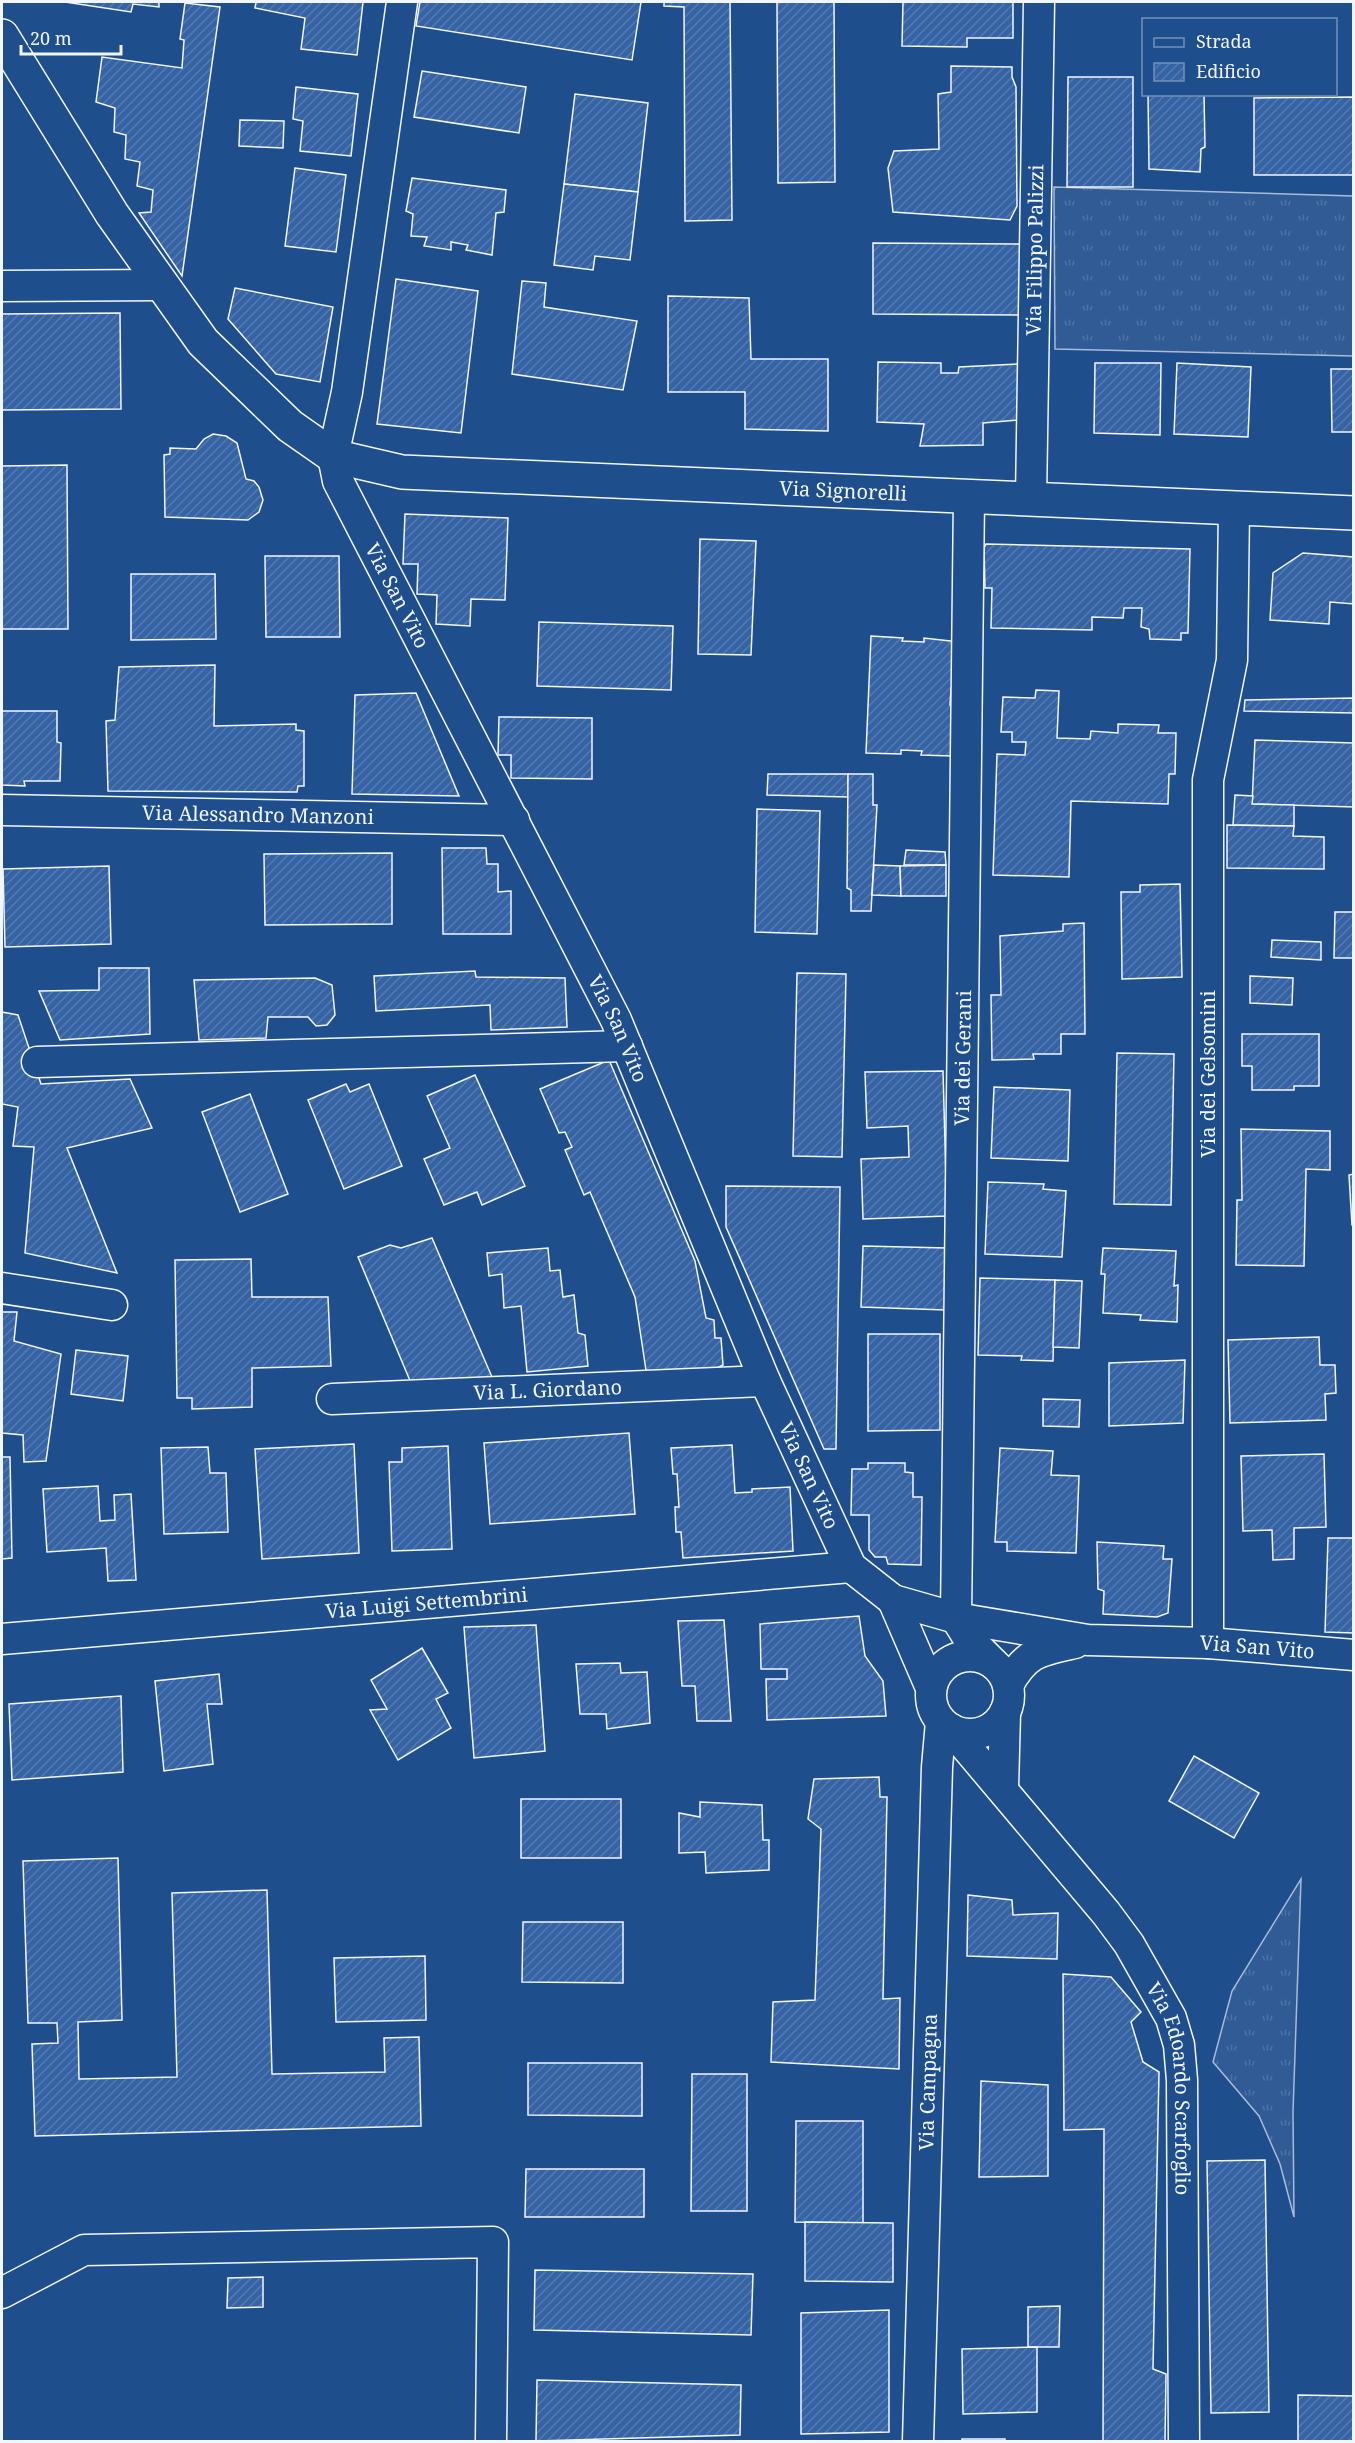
<svg xmlns="http://www.w3.org/2000/svg" width="1355" height="2443" font-family="'Noto Serif',serif">
<style>
.grass{fill:url(#grass-tufts);stroke:#a8bbd7;stroke-width:1.5}
.building{fill:url(#building-hatch);stroke:#f2f6ff;stroke-width:1.5}
.lines{fill:none;stroke-linecap:round;stroke-linejoin:round}
.minor-casing{stroke:#f2f6ff;stroke-width:33}
.tertiary-casing{stroke:#f2f6ff;stroke-width:36}
.minor{stroke:#1f4e8c;stroke-width:30}
.tertiary{stroke:#1f4e8c;stroke-width:33}
.labels{text-anchor:middle;stroke-width:4.5;stroke-linejoin:round;paint-order:stroke}
.street-label{font-size:20px;fill:#f2f6ff;stroke:#1f4e8c}
</style>
<defs>
<pattern id="grass-tufts" width="24" height="20" patternUnits="userSpaceOnUse" patternTransform="scale(1.5)"><rect width="24" height="20" fill="#305b95"/><path d="M3 7l-1-3M5 7V3M7 7l1-3M15 17l-1-3M17 17v-4M19 17l1-3" fill="none" stroke="#4e73a5"/></pattern>
<pattern id="building-hatch" width="6" height="6" patternUnits="userSpaceOnUse" patternTransform="scale(1.5)"><rect width="6" height="6" fill="#3563a3"/><path d="M-1 1l2-2M0 6l6-6M5 7l2-2" fill="none" stroke="#537ab1"/></pattern>
</defs>
<rect width="100%" height="100%" fill="#1f4e8c"/>
<g class="grass">
<path d="M1054,187L1353,196V356L1055,349Z"/>
<path d="M1301,1879L1293,2112L1294,2217L1280,2164L1259,2116L1213,2062L1232,1991Z"/>
</g>
<g class="building">
<path d="M65,2H159V7L133,4L131,12Z"/>
<path d="M256,2H363L357,55L301,49L305,18L255,8Z"/>
<path d="M420,2H641L632,60L416,26Z"/>
<path d="M664,2H730L732,220L685,221L684,7L664,6Z"/>
<path d="M777,2H834L835,182L778,183Z"/>
<path d="M903,2H1013V38H967V47L902,46Z"/>
<path d="M185,3L220,7L182,276L139,213L151,212L153,190L137,186L140,162L125,159L126,135L114,132L115,108L96,102L102,57L182,68L184,40L180,39Z"/>
<path d="M951,66L1012,67V77L1016,87L1017,206L1010,220L893,212L888,168L894,151L939,149L938,94L951,92Z"/>
<path d="M422,71L526,87L519,133L414,117Z"/>
<path d="M1068,77H1133V187H1067Z"/>
<path d="M296,87L358,94L351,156L300,151L303,121L293,119Z"/>
<path d="M575,94L648,103L638,192L564,184Z"/>
<path d="M1148,94H1204L1205,147L1201,149L1200,172L1149,169Z"/>
<path d="M1354,97V175H1254V98Z"/>
<path d="M240,120L284,121L283,148L239,146Z"/>
<path d="M295,168L346,175L336,252L285,246Z"/>
<path d="M412,178L506,190L504,212L496,213L492,255L466,250L468,245L451,242V250L424,246L427,237L411,236L413,214L406,211Z"/>
<path d="M564,184L638,192L630,260L595,256L593,270L554,265Z"/>
<path d="M873,243L1021,244V315L873,314Z"/>
<path d="M396,279L478,291L461,433L377,424Z"/>
<path d="M522,281L546,283L544,307L637,321L623,390L512,374Z"/>
<path d="M235,288L333,307L320,382L276,374L228,319Z"/>
<path d="M668,296L749,298L751,359H828V431L745,429V392H668Z"/>
<path d="M120,313L121,409L2,410V314Z"/>
<path d="M878,362L941,363V373H958L959,367L1019,364V420L983,423V445L920,446L924,424L877,422Z"/>
<path d="M1095,363H1161L1160,435L1094,433Z"/>
<path d="M1177,363L1251,367L1248,437L1174,434Z"/>
<path d="M1331,369H1354V432H1332Z"/>
<path d="M213,434L226,436L237,443L246,479L254,481L259,487L263,500L259,512L248,520L165,517L164,455L170,454V448L196,449L204,439Z"/>
<path d="M67,465L68,629H2V466Z"/>
<path d="M405,514L508,518L505,600L471,599L470,626L436,624L437,595L417,594L418,564H403Z"/>
<path d="M700,539L756,541L751,655L698,654Z"/>
<path d="M986,544L1190,549L1188,633H1181V640L1150,639L1149,629L1141,627L1142,608H1124L1123,618L1092,617V630L991,628L992,588H985L984,548Z"/>
<path d="M1303,553L1354,557V604L1330,602L1329,624L1270,620L1273,573Z"/>
<path d="M265,556H339L340,637H266Z"/>
<path d="M131,574H215L216,639L131,640Z"/>
<path d="M539,622L673,626L671,690L537,686Z"/>
<path d="M871,636L903,638L902,641L924,642V638L959,642L957,690L951,689L950,705H954L952,756L921,755L922,751L901,750V754L866,753Z"/>
<path d="M215,665L214,726L296,724V730L304,731V786H298L297,792L108,791L106,721L115,720L119,667Z"/>
<path d="M1036,690L1059,691L1057,738L1090,739L1091,731L1118,733V724L1159,725L1158,733H1176L1175,774H1169L1168,804L1071,801L1069,877L993,875L997,754L1025,755L1026,742H1012V732H1001L1003,697L1035,698Z"/>
<path d="M416,693L459,796L352,794L355,695Z"/>
<path d="M1354,698V713L1244,711L1245,700Z"/>
<path d="M2,711H57V742L61,743L60,781H24L25,786L2,785Z"/>
<path d="M499,717L592,718V779L511,778V755H498Z"/>
<path d="M1255,740L1354,743V807L1252,804Z"/>
<path d="M768,774H848V797L767,795Z"/>
<path d="M848,774H873V805H877L871,911H851V890L847,888Z"/>
<path d="M1235,795L1253,796L1252,804L1294,805V826L1233,825Z"/>
<path d="M757,809L820,811L817,934L755,932Z"/>
<path d="M1227,825L1294,826L1293,836L1324,837V869L1227,868Z"/>
<path d="M442,848H486L487,864H498V892L511,891V934H443Z"/>
<path d="M906,850L945,852L946,865H904Z"/>
<path d="M392,853V924L265,925L264,854Z"/>
<path d="M874,865L900,866L901,896L872,895Z"/>
<path d="M946,865V896H901L900,866Z"/>
<path d="M109,866L111,944L5,947L3,869Z"/>
<path d="M1180,884L1182,977L1122,979L1121,892H1140V885Z"/>
<path d="M1335,912H1354L1353,958H1334Z"/>
<path d="M1084,923L1085,1034H1061V1054H1033L1034,1059L992,1060L991,995H1001L1000,936L1063,931V924Z"/>
<path d="M1272,940L1321,942V960L1271,957Z"/>
<path d="M99,968H149L150,1034L60,1040L39,991L99,990Z"/>
<path d="M475,971L476,977L565,978L567,1027L491,1030L490,1005L376,1011L374,976Z"/>
<path d="M797,973L846,974L842,1157L793,1156Z"/>
<path d="M1250,976L1293,978L1292,1005L1250,1003Z"/>
<path d="M315,978L332,985L335,1015L327,1025L316,1026L308,1017H268L266,1038L199,1040L194,980Z"/>
<path d="M2,1012L18,1015L41,1084L130,1079L152,1128L67,1148L117,1273L25,1253L34,1147L13,1146L18,1107L2,1104Z"/>
<path d="M1242,1034H1319V1086H1294V1090H1252V1066H1242Z"/>
<path d="M1117,1053L1174,1054L1171,1205L1114,1204Z"/>
<path d="M609,1060L695,1261L706,1318L714,1320L715,1338H721L723,1365L717,1368L647,1377L635,1297L590,1192L584,1195L565,1150L572,1147L565,1132L559,1133L540,1089Z"/>
<path d="M943,1071L947,1216L863,1219L861,1159L909,1157L908,1126L867,1128L865,1072Z"/>
<path d="M475,1075L525,1186L482,1205L477,1192L444,1205L424,1159L450,1148L427,1096Z"/>
<path d="M346,1084L350,1092L369,1084L402,1166L344,1189L308,1100Z"/>
<path d="M994,1087L1070,1090L1068,1161L991,1158Z"/>
<path d="M250,1094L288,1194L240,1212L202,1112Z"/>
<path d="M1241,1129L1330,1131V1170L1306,1169L1304,1266L1236,1265L1237,1200H1242Z"/>
<path d="M1354,1174V1225H1352L1349,1175Z"/>
<path d="M988,1182L1044,1184L1043,1189L1066,1191L1062,1257L985,1254Z"/>
<path d="M726,1186L840,1187L836,1449H824L726,1227Z"/>
<path d="M432,1238L492,1377L411,1383L358,1257L390,1245L401,1248Z"/>
<path d="M863,1246L947,1248L945,1310L861,1307Z"/>
<path d="M548,1248L550,1271L560,1270L563,1297L574,1295L578,1333L585,1335L588,1366L527,1372L521,1306L504,1308L502,1274L489,1276L487,1253Z"/>
<path d="M1103,1248L1176,1251L1174,1286L1178,1285L1177,1322L1140,1320L1141,1315L1103,1313L1105,1274H1101Z"/>
<path d="M251,1259L252,1297H328L331,1366L252,1368V1407L192,1409V1398H177L175,1260Z"/>
<path d="M980,1278L1055,1280L1053,1361L1021,1360L1022,1356L978,1355Z"/>
<path d="M1055,1280L1082,1281L1079,1348L1053,1347Z"/>
<path d="M2,1312H17L14,1341L61,1354L46,1461L24,1462L23,1435L2,1433Z"/>
<path d="M868,1334H940V1430L868,1431Z"/>
<path d="M1319,1337L1320,1365H1335L1336,1393L1325,1394L1326,1420L1230,1423L1228,1340Z"/>
<path d="M76,1350L128,1356L123,1401L71,1394Z"/>
<path d="M1185,1360L1183,1423L1109,1426V1363Z"/>
<path d="M1043,1399L1080,1400L1079,1427L1043,1426Z"/>
<path d="M629,1433L635,1514L490,1524L484,1443Z"/>
<path d="M354,1444L359,1553L262,1559L255,1449Z"/>
<path d="M732,1445L735,1493L752,1492V1489L790,1487L793,1551L683,1558L681,1532H676L675,1507H679L677,1474H673L671,1448Z"/>
<path d="M448,1446L452,1549L392,1551L389,1462H402V1448Z"/>
<path d="M208,1447L210,1473H226L228,1532L164,1534L161,1448Z"/>
<path d="M1000,1448L1053,1451L1051,1475L1079,1476L1076,1553L1007,1551V1542H995Z"/>
<path d="M1324,1454L1326,1527L1294,1528V1559L1273,1560L1272,1530L1243,1531L1241,1456Z"/>
<path d="M2,1457H10L12,1558L2,1559Z"/>
<path d="M868,1463H905V1472L913,1473V1497H922L921,1565L888,1564L886,1557H875L869,1550V1515H851L852,1469H868Z"/>
<path d="M98,1486L100,1521L115,1520L114,1495L131,1494L136,1580L108,1581L106,1548L47,1552L43,1489Z"/>
<path d="M1328,1538H1354V1633L1325,1632Z"/>
<path d="M1097,1542L1164,1546L1163,1559H1172L1168,1613L1157,1617L1103,1614L1104,1591L1098,1589Z"/>
<path d="M859,1616L865,1656L883,1681L886,1716L767,1720L766,1679H787V1669H761L760,1624Z"/>
<path d="M724,1620L731,1721H697L695,1686H682L678,1621Z"/>
<path d="M536,1625L545,1751L474,1758L464,1627Z"/>
<path d="M422,1648L448,1693L436,1699L451,1728L398,1760L370,1710L387,1709L371,1680Z"/>
<path d="M620,1663L621,1673L647,1672L650,1723L607,1729L606,1714H580L576,1664Z"/>
<path d="M219,1674L222,1704H207L213,1764L164,1771L155,1681Z"/>
<path d="M121,1696L123,1772L12,1780L9,1704Z"/>
<path d="M1194,1756L1259,1793L1234,1838L1169,1801Z"/>
<path d="M879,1777L880,1797H887L883,1999L900,1998L899,2069L771,2062L773,2002L815,2000L821,1829L808,1819L814,1779Z"/>
<rect x="521" y="1799" width="100" height="59"/>
<path d="M700,1802L762,1805L763,1840H769V1870L706,1873L705,1852L679,1853V1813L700,1817Z"/>
<path d="M118,1858L122,2020L78,2022L79,2079L177,2077L172,1893L267,1890L272,2074L385,2072L384,2038L419,2037L421,2126L35,2136L32,2044L58,2043L57,2023H28L23,1861Z"/>
<path d="M968,1895L1012,1900L1013,1915L1058,1913L1057,1959L967,1956Z"/>
<path d="M523,1922H623V1983L522,1982Z"/>
<path d="M425,1956L426,2020L336,2022L334,1958Z"/>
<path d="M1063,1974L1111,1977L1141,2012L1131,2022L1143,2062L1159,2072L1153,2369L1166,2374L1165,2442H1103L1104,2129L1064,2130Z"/>
<path d="M528,2063H642V2116L528,2115Z"/>
<path d="M692,2074H747V2211H691Z"/>
<path d="M981,2081L1048,2085V2176L979,2177Z"/>
<path d="M796,2121H863V2223L795,2222Z"/>
<path d="M1265,2160L1269,2412L1211,2413L1207,2161Z"/>
<path d="M526,2169H644V2217H525Z"/>
<path d="M805,2222L893,2223V2282L805,2281Z"/>
<path d="M535,2270L753,2274L751,2335L534,2330Z"/>
<path d="M263,2277V2307L227,2308L228,2278Z"/>
<path d="M1060,2306L1059,2347H1028V2307Z"/>
<path d="M889,2310V2432L801,2434V2313Z"/>
<path d="M1037,2347V2412L963,2414L962,2349Z"/>
<path d="M537,2380L741,2385L740,2435L536,2441Z"/>
<path d="M1298,2395L1354,2396V2442H1298Z"/>
<rect x="962" y="2439" width="43" height="3"/>
</g>
<g class="lines">
<g class="minor-casing">
<g id="minor">
<path id="s1" d="M402,2L347,392L333,456L338,481L616,1020L765,1381L851,1567L893,1600L956,1618L1088,1640L1208,1643L1354,1655"/>
<path d="M2,286L162,285"/>
<path d="M969,497L956,1618L969,1639L993,1663"/>
<path id="s2" d="M1031,499L1039,2"/>
<path id="s3" d="M2,810L514,820"/>
<path d="M37,1062L627,1046"/>
<path d="M2,1288L112,1305"/>
<path id="s4" d="M332,1399L765,1381"/>
<path d="M893,1600L931,1688"/>
<path id="s5" d="M2,1639L851,1567"/>
<path d="M1208,1643V780L1232,660L1234,508"/>
<circle cx="970" cy="1695" r="39"/>
<path d="M1008,1685C1026,1652 1039,1651 1075,1643"/>
<path id="s6" d="M951,1729L1106,1913L1129,1944L1171,2018L1179,2045L1182,2080L1184,2442"/>
<path d="M1003,1788L1005,1712"/>
<path d="M2,2293L84,2250L493,2242L491,2442"/>
<path id="s7" d="M918,2442L937,1767L941,1722"/>
</g>
</g>
<g class="tertiary-casing">
<g id="tertiary">
<path id="s8" d="M2,36L112,214L203,342L290,426L333,456L402,472L1354,513"/>
</g>
</g>
<use href="#minor" class="minor"/>
<use href="#tertiary" class="tertiary"/>
</g>
<g class="labels">
<g class="street-label">
<text dy="7" stroke="none"><textPath href="#s2" startOffset="249">Via Filippo Palizzi</textPath></text>
<text dy="7" stroke="none"><textPath href="#s8" startOffset="1052">Via Signorelli</textPath></text>
<text dy="7" stroke="none"><textPath href="#s1" startOffset="614">Via San Vito</textPath></text>
<text dy="7" stroke="none"><textPath href="#s3" startOffset="256">Via Alessandro Manzoni</textPath></text>
<text dy="7" stroke="none"><textPath href="#s1" startOffset="1100">Via San Vito</textPath></text>
<text transform="translate(963 1058) rotate(-89)" y="7">Via dei Gerani</text>
<text transform="translate(1208 1074) rotate(-90)" y="7">Via dei Gelsomini</text>
<text dy="7" stroke="none"><textPath href="#s4" startOffset="216">Via L. Giordano</textPath></text>
<text dy="7" stroke="none"><textPath href="#s1" startOffset="1586">Via San Vito</textPath></text>
<text dy="7" stroke="none"><textPath href="#s5" startOffset="426">Via Luigi Settembrini</textPath></text>
<text dy="7" stroke="none"><textPath href="#s1" startOffset="2109">Via San Vito</textPath></text>
<text dy="7" stroke="none"><textPath href="#s7" startOffset="360">Via Campagna</textPath></text>
<text dy="7" stroke="none"><textPath href="#s6" startOffset="434">Via Edoardo Scarfoglio</textPath></text>
</g>
</g>
<rect width="1355" height="2443" fill="none" stroke="#f2f6ff" stroke-width="6"/>
<rect x="1142" y="18" width="195" height="78" fill="#1f4e8c" stroke="#7391ba" stroke-width="1.5"/>
<rect x="1154" y="38" width="30" height="9" fill="#1f4e8c" stroke="#7391ba" stroke-width="1.5"/>
<text x="1196" y="48" font-size="18" fill="#f2f6ff">Strada</text>
<rect x="1154" y="63" width="30" height="18" fill="url(#building-hatch)" stroke="#7391ba" stroke-width="1.5"/>
<text x="1196" y="78" font-size="18" fill="#f2f6ff">Edificio</text>
<path d="M21 45v9h100v-9" fill="none" stroke="#f2f6ff" stroke-width="3"/>
<text x="30" y="45" font-size="18" fill="#f2f6ff" stroke="#1f4e8c" stroke-width="4.5" paint-order="stroke">20 m</text>
</svg>
